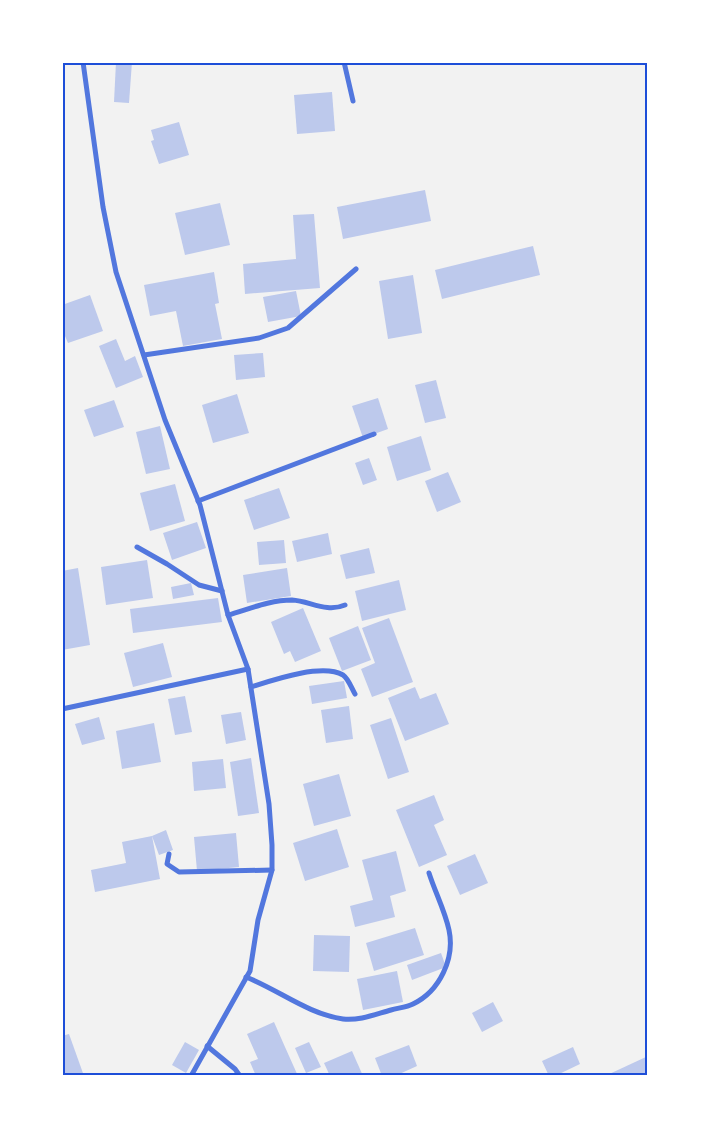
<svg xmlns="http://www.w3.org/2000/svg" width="710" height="1138" font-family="Montserrat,sans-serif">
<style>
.building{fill:#bdc9ec}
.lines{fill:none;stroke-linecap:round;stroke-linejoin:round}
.minor{stroke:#5277de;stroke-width:5}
.neatline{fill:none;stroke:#1d4ed8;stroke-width:2}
</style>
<rect width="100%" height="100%" fill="#f2f2f2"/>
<g class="building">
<path d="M116,62H132L129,103L114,102Z"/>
<path d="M332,92L335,131L297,134L294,95Z"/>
<path d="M179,122L189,155L159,164L151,141L154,140L151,130Z"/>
<path d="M425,190L431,221L343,239L337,207Z"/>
<path d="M220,203L230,245L185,255L175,213Z"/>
<path d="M314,214L320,288L245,294L243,264L296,259L293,215Z"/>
<path d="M533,246L540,275L442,299L435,270Z"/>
<path d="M214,272L219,303L215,304L222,339L183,346L176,311L150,316L144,285Z"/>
<path d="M413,275L422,333L388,339L379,281Z"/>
<path d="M296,291L301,316L268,322L263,297Z"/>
<path d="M90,295L103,331L68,343L62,329V305Z"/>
<path d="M116,339L125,361L135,356L143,377L116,388L99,346Z"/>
<path d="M263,353L265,377L236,380L234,355Z"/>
<path d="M436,380L446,418L425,423L415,385Z"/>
<path d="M237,394L249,433L213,443L202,405Z"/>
<path d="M378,398L388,429L363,438L352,406Z"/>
<path d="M114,400L124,427L94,437L84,410Z"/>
<path d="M160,426L170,469L146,474L136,432Z"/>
<path d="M421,436L431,470L397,481L387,447Z"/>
<path d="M369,458L377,480L363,485L355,463Z"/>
<path d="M448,472L461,502L437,512L425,481Z"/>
<path d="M175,484L185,521L150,531L140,493Z"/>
<path d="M279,488L290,518L254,530L244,500Z"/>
<path d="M197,522L206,548L172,560L163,533Z"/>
<path d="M328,533L332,554L297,562L292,541Z"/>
<path d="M284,540L286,563L259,565L257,542Z"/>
<path d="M369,548L375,573L346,579L340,555Z"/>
<path d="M147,560L153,598L106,605L101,567Z"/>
<path d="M78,568L90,645L62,650V571Z"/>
<path d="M287,568L291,596L247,603L243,575Z"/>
<path d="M399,580L406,610L362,621L355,591Z"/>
<path d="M191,583L194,595L173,599L171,587Z"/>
<path d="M218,598L222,622L133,633L130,609Z"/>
<path d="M303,608L321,651L295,662L290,651L284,654L271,622Z"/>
<path d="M389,618L413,682L372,697L361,669L375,663L362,628Z"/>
<path d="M358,626L371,660L342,671L329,638Z"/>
<path d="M163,643L172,677L133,687L124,653Z"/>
<path d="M344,681L347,698L312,704L309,686Z"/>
<path d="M415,687L420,699L436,693L449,724L405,741L388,698Z"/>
<path d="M185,696L192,732L175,735L168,699Z"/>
<path d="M349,706L353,739L326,743L321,710Z"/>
<path d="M241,712L246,740L226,744L221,715Z"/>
<path d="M99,717L105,739L82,745L75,724Z"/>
<path d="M391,718L409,772L388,779L370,725Z"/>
<path d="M154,723L161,762L122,769L116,731Z"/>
<path d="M251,758L259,813L238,816L230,762Z"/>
<path d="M223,759L226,788L194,791L192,762Z"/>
<path d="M339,774L351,816L314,826L303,784Z"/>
<path d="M434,795L444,820L434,825L447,855L419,867L396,810Z"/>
<path d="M337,829L349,867L305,881L293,843Z"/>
<path d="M166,830L173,850L159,855L152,836L160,879L95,892L91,870L126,863L122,842L152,836Z"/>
<path d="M236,833L239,867L197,871L194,837Z"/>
<path d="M396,851L406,891L390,896L395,917L355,927L350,906L373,900L362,860Z"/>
<path d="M475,854L488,883L460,895L447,866Z"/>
<path d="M415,928L424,955L374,971L366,943Z"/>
<path d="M314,935L350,936L349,972L313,971Z"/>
<path d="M441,953L446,967L412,980L407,965Z"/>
<path d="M397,971L403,1002L363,1010L357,979Z"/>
<path d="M493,1002L503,1021L482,1032L472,1013Z"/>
<path d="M274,1022L285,1047L298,1076H256L250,1062L258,1059L247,1034Z"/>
<path d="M69,1034L84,1076H62V1036Z"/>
<path d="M185,1042L199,1050L186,1073L172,1065Z"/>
<path d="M309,1042L321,1067L306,1073L295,1048Z"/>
<path d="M409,1045L417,1066L395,1076H382L375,1058Z"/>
<path d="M573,1047L580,1064L555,1076H549L542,1061Z"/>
<path d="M352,1051L363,1076H330L324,1063Z"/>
<path d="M648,1056V1076H605Z"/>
</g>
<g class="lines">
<g class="minor">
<path d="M83,62L103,207L116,272L165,420L200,505L228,615L248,669L269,804L272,845V870L258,920L250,971L191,1076"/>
<path d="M344,62L353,101"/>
<path d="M144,355L259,338L288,328L356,269"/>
<path d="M198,501L374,434"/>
<path d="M137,547L167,564L199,585L222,591"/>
<path d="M228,615C249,609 270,600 292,600C310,601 326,613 345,605"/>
<path d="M251,687C273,680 322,663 343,675C348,678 352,689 355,694"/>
<path d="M62,709L248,669"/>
<path d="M169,854L167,864L179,872L272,870"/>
<path d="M246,977C279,990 308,1014 343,1019C359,1021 376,1014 391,1010C398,1008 407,1007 413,1004C440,991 455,958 449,930C445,911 435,892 429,873"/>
<path d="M207,1046L235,1069L240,1076"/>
</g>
</g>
<rect width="710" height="1138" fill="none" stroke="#ffffff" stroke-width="128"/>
<rect x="64" y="64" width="582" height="1010" class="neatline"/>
</svg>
